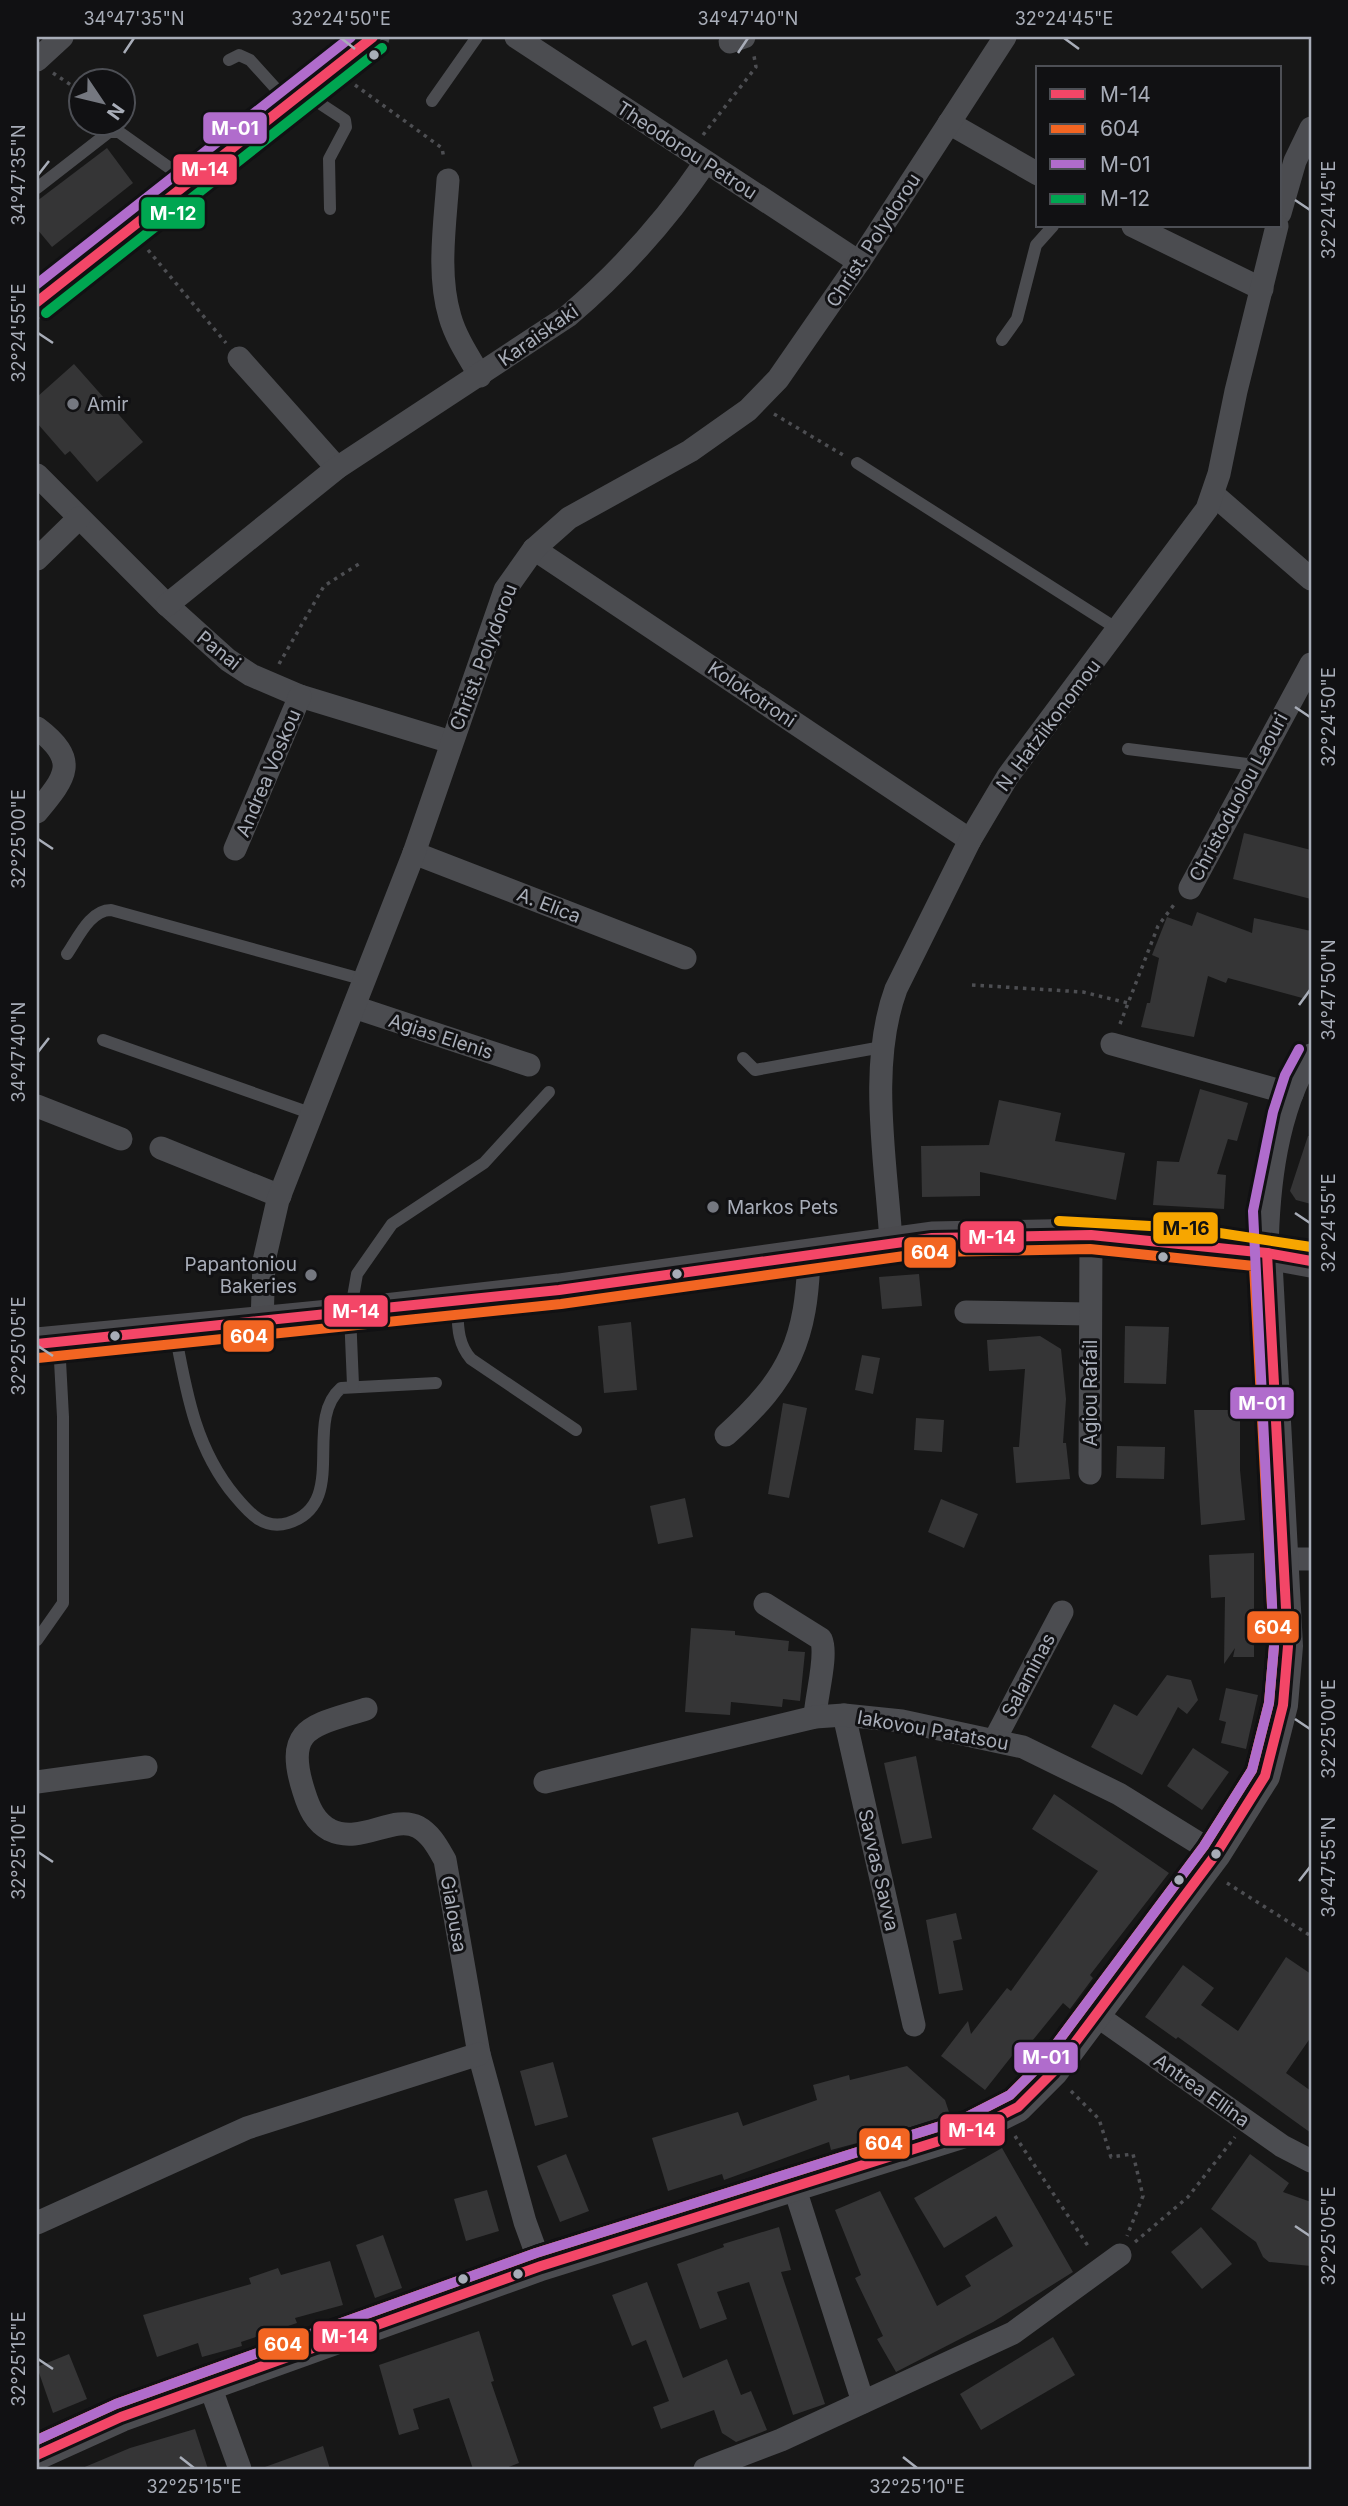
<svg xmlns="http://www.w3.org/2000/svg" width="1348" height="2506" font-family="Inter,sans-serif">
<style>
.building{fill:#353536}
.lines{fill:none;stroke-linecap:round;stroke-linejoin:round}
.path{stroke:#4d4e52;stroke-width:3.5;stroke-dasharray:3.5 5;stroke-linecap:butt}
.service{stroke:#4b4c50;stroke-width:12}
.minor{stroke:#4b4c50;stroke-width:23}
.tertiary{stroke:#4b4c50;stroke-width:30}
.secondary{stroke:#4a4a4e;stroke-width:33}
.bus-1-casing{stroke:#111113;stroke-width:16}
.bus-2-casing{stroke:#111113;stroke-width:16}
.bus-3-casing{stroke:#111113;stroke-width:16}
.bus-4-casing{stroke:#111113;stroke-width:16}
.bus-5-casing{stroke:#111113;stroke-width:16}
.bus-1{stroke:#f34667;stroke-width:10}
.bus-2{stroke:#f26522;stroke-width:10}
.bus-3{stroke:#b06ccc;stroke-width:10}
.bus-4{stroke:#00a651;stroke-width:10}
.bus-5{stroke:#f7a600;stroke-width:10}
.ticks{fill:none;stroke:#a8adb8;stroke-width:2.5}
.bus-dot{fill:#a8adb8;stroke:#111113;stroke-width:2.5}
.poi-dot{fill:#757880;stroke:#111113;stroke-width:2.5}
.labels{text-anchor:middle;stroke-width:6;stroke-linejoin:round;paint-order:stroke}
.street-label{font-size:19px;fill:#a8adb8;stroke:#111113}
.poi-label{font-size:19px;fill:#a8adb8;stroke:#111113;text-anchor:start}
.line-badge{stroke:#111113;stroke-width:2.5}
.badge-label{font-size:19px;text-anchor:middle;font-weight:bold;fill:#fff}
.pale-badge-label{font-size:19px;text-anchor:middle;font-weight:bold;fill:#111}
.neatline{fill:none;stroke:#a8adb8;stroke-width:2.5}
.ticks-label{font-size:18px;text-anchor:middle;fill:#a8adb8}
</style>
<rect width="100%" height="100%" fill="#171717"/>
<g class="building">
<path d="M107,148L133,183L52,247L37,229V201Z"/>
<path d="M74,364L143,442L97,482L70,451L65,455L37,423V397Z"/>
<path d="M1244,833L1311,850V899L1233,879Z"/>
<path d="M1197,912L1252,933L1254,918L1311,931V985L1306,999L1228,978L1226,983L1208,976L1194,1037L1141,1027L1147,1003H1150L1159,958L1152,955L1167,917L1192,926Z"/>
<path d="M1200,1089L1248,1103L1237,1141L1228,1139L1217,1174L1226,1175L1224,1209L1153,1205L1157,1161L1179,1162Z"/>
<path d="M999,1100L1061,1113L1055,1141L1125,1153L1116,1200L980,1172V1196L922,1197L921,1146L989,1145Z"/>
<path d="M1308,1136H1311V1204L1296,1200L1290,1191Z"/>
<path d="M919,1274L922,1306L882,1309L879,1277Z"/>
<path d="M631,1322L637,1390L604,1393L598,1326Z"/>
<path d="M1125,1326L1169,1327L1166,1384L1124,1383Z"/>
<path d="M1040,1336L1061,1349L1066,1399L1063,1443H1066L1070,1479L1016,1483L1013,1447H1019L1025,1369L989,1371L987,1340Z"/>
<path d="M862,1355L880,1358L873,1394L855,1390Z"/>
<path d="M783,1403L807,1408L789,1498L768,1494Z"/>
<path d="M1194,1410H1240V1470L1245,1520L1201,1525Z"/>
<path d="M916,1418L944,1420L942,1452L914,1450Z"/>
<path d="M1117,1446L1165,1447L1164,1479L1116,1478Z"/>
<path d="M685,1498L693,1537L658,1544L650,1506Z"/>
<path d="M941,1499L978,1514L964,1548L928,1532Z"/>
<path d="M1254,1553V1657H1233L1235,1648L1224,1664L1225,1597L1211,1598L1209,1555Z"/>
<path d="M691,1628L735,1631V1635L789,1641L788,1651L805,1652L800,1701L783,1699L782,1707L731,1702L730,1715L685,1712Z"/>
<path d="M1167,1675L1191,1680L1198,1700L1187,1714L1178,1707L1142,1775L1091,1747L1114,1704L1137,1716Z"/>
<path d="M1226,1688L1258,1695L1246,1749L1221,1743L1226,1722L1219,1720Z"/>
<path d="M1193,1748L1229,1772L1202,1810L1167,1786Z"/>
<path d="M916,1756L932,1838L902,1844L884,1763Z"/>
<path d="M1054,1794L1169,1873L1090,1975L1093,1978L1070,2009L1063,2003L1024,2051L1019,2047L985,2090L941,2056L968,2021L971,2034L1007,1988L1011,1991L1098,1871L1032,1829Z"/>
<path d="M956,1913L962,1939L953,1941L963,1990L939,1994L926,1920Z"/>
<path d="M1286,1957L1311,1974V2037L1286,2073L1311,2091V2133L1178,2037L1176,2039L1145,2017L1183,1965L1214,1988L1201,2005L1238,2031Z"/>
<path d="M553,2062L568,2117L535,2126L520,2071Z"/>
<path d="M907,2066L945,2100L951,2118L831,2150L829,2142L724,2180L722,2174L668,2191L652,2138L738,2112L743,2126L817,2100L813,2085L849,2075L850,2080Z"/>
<path d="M1002,2148L1073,2272L993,2322L896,2372L877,2339L883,2336L855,2278L861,2275L835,2210L880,2191L937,2306L971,2286L965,2276L1013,2246L996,2216L944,2248L914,2198Z"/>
<path d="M566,2154L589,2211L560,2222L537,2166Z"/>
<path d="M1250,2154L1289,2183L1283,2192L1311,2202V2266L1269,2262L1263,2257L1256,2242L1211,2209Z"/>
<path d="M487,2190L499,2231L466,2241L454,2199Z"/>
<path d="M779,2227L791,2270L781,2272L825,2404L793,2415L749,2282L717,2292L727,2319L700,2329L677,2264L724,2247L723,2244Z"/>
<path d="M1201,2227L1232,2264L1202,2289L1171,2252Z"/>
<path d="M383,2235L402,2288L375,2298L356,2245Z"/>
<path d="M330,2261L343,2305L295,2318L297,2323L241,2342L242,2346L202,2357L198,2343L157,2357L143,2315L251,2284L249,2278L278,2268L281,2275Z"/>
<path d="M647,2282L683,2378L727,2359L741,2395L751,2391L767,2430L736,2442L722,2433L714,2410L661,2429L653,2407L669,2401L646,2340L632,2346L612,2295Z"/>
<path d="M479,2331L494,2381L491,2382L519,2463L503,2469H473L449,2398L413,2409L419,2429L399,2435L379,2365Z"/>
<path d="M1053,2337L1075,2375L981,2430L960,2394Z"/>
<path d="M69,2354L87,2399L53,2413L37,2367Z"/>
<path d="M195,2429L208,2469H80L130,2448Z"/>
<path d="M323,2446L330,2469H265V2467Z"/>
</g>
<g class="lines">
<g class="path">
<path d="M53,73L80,91"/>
<path d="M355,85L442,148L444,159"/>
<path d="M703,135L756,67L754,56"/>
<path d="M148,250L226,343"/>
<path d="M774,414L843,455"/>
<path d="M279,664L324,586L362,562"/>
<path d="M972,985L1083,992L1128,1003"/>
<path d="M1120,1024L1158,926L1176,902"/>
<path d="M1227,1883L1311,1936"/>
<path d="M1071,2091L1099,2119L1111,2157L1133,2154L1143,2196L1127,2236"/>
<path d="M1015,2136L1090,2249"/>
<path d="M1135,2242L1188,2197L1235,2137"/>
</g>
<g class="service">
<path d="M229,60L239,55L250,60L288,102"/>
<path d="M304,93L345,120L346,127L329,159L330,209"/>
<path d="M432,101L477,37"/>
<path d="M37,188L109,132H119L188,181"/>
<path d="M1002,340L1017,319L1036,245L1053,226"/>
<path d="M857,463L1119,630"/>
<path d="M1128,749L1255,765"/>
<path d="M67,954C78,938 90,910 111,910L365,980"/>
<path d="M103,1040L310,1113"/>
<path d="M743,1058L755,1070L882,1047"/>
<path d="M457,1305C458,1325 457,1343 471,1359L576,1430"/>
<path d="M175,1332C186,1391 195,1448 235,1496C250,1514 264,1530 288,1523C350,1504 302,1422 341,1388L436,1383"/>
<path d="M353,1385L350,1314L357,1274L392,1224L484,1163L549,1092"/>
<path d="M37,1640L63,1603V1417L59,1342"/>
</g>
<g class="minor">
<path d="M516,37L859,262"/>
<path d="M730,42L744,37"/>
<path d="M37,60L62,37"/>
<path d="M949,123L1038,174"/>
<path d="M448,180C445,225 437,274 450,317C456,338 469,357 480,376"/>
<path d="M1280,213L1295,161L1311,128"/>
<path d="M1133,226L1262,289"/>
<path d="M239,358L337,468"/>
<path d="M37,475L167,605L228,660L251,675L300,696L451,742"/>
<path d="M1214,495L1311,579"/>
<path d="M534,549L970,840"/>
<path d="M37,559L79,518"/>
<path d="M167,605L337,468L568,316C622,270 665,222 705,163"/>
<path d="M37,728C79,760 67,776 37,812"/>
<path d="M235,849L300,696"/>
<path d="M414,853L685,958"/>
<path d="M1190,888L1311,664"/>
<path d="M354,1007L529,1065"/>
<path d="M1112,1044L1292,1094"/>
<path d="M37,1106L121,1139"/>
<path d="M161,1148L280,1196"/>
<path d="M891,1241C886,1161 868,1065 896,989L970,840L1008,776L1207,509L1219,474L1236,391L1277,226"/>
<path d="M1267,1253C1268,1187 1276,1112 1311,1055"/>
<path d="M966,1312L1090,1314"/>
<path d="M262,1323L264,1261L278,1200L414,853L505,590L534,549L569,518L690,451L748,410L778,379L859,262L1005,37"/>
<path d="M726,1435C790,1378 807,1339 809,1254"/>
<path d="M1090,1473L1091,1235"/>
<path d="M1284,1559H1311"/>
<path d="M765,1604L821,1639C828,1655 816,1696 815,1717"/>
<path d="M366,1709C312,1726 283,1727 304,1792C309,1808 315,1822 330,1830C361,1845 393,1814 418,1827C431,1834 438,1848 445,1860L479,2054L525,2222L541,2266"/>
<path d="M844,1715L914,2025"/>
<path d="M995,1739L1062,1612"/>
<path d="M37,1782L146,1767"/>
<path d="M545,1782L815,1717L844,1715L902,1721L1023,1747L1119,1794L1216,1854"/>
<path d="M1096,2015L1282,2146L1311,2161"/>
<path d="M794,2186L863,2402"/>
<path d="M37,2223L247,2128L479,2054"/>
<path d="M210,2386L240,2469"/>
<path d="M705,2469L781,2440L1013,2333L1120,2255"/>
</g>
<path class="tertiary" d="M37,2455L121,2417L541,2266L968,2132L1018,2107L1053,2072L1216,1854L1265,1776L1283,1705L1288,1646L1267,1253"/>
<g class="secondary">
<path d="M37,302L373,37"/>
<path d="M37,1344L350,1314L559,1290L932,1238L1091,1235L1267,1253L1311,1261"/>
</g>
<g class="bus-1-casing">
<g id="bus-1">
<path d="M37,302L373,37"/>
<path d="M37,1344L559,1290L932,1238L1091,1235L1267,1253L1311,1261"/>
<path d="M37,2455L121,2417L541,2266L968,2132L1018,2107L1053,2072L1216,1854L1265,1776L1283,1705L1288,1646L1267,1253"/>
</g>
</g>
<g class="bus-2-casing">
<path id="bus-2" d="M37,2440L116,2404L536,2253L963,2119L1010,2095L1042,2063L1204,1846L1252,1770L1269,1703L1274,1646L1254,1266L1090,1249L933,1252L561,1304L38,1358"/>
</g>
<g class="bus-3-casing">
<g id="bus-3">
<path d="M37,284L351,37"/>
<path d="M37,2440L116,2404L536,2253L963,2119L1010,2095L1042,2063L1204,1846L1252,1770L1269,1703L1274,1646L1253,1211L1273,1112L1285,1075L1299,1049"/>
</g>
</g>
<g class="bus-4-casing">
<path id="bus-4" d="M46,313L382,48"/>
</g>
<g class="bus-5-casing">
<path id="bus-5" d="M1059,1221L1187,1228L1311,1247"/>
</g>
<use href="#bus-1" class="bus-1"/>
<use href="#bus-2" class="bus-2"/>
<use href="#bus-3" class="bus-3"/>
<use href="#bus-4" class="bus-4"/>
<use href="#bus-5" class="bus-5"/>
</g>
<path class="ticks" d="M341,38L355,49M1064,38L1079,49M124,53L134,38M738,53L748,38M38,175L49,161M1295,200L1310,210M38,333L53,343M1295,707L1310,717M38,839L53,849M1299,1005L1310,990M38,1052L49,1038M1295,1213L1310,1223M38,1346L53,1356M1295,1719L1310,1729M38,1852L53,1862M1299,1881L1310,1867M1295,2226L1310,2236M38,2359L53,2369M180,2457L194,2468M903,2457L917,2468"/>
<g class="bus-dot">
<circle cx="374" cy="55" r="6"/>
<circle cx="1163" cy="1257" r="6"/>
<circle cx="677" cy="1274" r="6"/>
<circle cx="115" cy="1336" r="6"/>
<circle cx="1216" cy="1854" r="6"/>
<circle cx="1179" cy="1880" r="6"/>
<circle cx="518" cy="2274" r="6"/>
<circle cx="463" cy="2279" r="6"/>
</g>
<g class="poi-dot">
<circle cx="73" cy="404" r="7"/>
<circle cx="713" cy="1207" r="7"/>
<circle cx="311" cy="1275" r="7"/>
</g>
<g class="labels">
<g class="street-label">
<text transform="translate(687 150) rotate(33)" y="7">Theodorou Petrou</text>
<text transform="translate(873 240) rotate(-57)" y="7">Christ. Polydorou</text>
<text transform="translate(538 335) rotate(-35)" y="7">Karaiskaki</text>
<text transform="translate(219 650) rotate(39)" y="7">Panai</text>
<text transform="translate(483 657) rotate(-69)" y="7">Christ. Polydorou</text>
<text transform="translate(752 694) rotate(34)" y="7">Kolokotroni</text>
<text transform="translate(1048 725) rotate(-53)" y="7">N. Hatziikonomou</text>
<text transform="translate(268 773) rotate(-67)" y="7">Andrea Voskou</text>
<text transform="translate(1238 797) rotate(-62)" y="7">Christoduolou Laouri</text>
<text transform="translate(549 905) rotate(21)" y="7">A. Elica</text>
<text transform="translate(441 1036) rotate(18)" y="7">Agias Elenis</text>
<text transform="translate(1090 1393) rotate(-90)" y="7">Agiou Rafail</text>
<text transform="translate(1028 1675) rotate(-62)" y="7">Salaminas</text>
<text transform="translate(933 1730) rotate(10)" y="7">Iakovou Patatsou</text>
<text transform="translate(879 1870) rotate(77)" y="7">Savvas Savva</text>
<text transform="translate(454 1914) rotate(80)" y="7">Gialousa</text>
<text transform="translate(1202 2090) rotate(35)" y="7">Antrea Ellina</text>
</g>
<g class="poi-label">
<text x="87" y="411">Amir</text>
<text x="727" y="1214">Markos Pets</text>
<text x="297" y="1271" text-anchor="end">Papantoniou<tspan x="297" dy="22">Bakeries</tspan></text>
</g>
</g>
<g class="line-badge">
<rect x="202" y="111" width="66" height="34" rx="7" fill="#b06ccc"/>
<rect x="172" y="153" width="66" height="33" rx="7" fill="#f34667"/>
<rect x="140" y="196" width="66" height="34" rx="7" fill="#00a651"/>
<rect x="1152" y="1211" width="67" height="34" rx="7" fill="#f7a600"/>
<rect x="959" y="1220" width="66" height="34" rx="7" fill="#f34667"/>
<rect x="903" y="1236" width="54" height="33" rx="7" fill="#f26522"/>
<rect x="323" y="1294" width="66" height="34" rx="7" fill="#f34667"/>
<rect x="222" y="1319" width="53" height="34" rx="7" fill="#f26522"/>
<rect x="1229" y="1386" width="66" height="34" rx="7" fill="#b06ccc"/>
<rect x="1246" y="1610" width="54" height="34" rx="7" fill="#f26522"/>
<rect x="1013" y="2041" width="66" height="33" rx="7" fill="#b06ccc"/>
<rect x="939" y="2113" width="67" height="34" rx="7" fill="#f34667"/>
<rect x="858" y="2127" width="53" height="33" rx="7" fill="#f26522"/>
<rect x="312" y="2320" width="66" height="33" rx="7" fill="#f34667"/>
<rect x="257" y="2327" width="53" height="34" rx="7" fill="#f26522"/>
</g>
<g class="badge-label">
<text x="235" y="135">M-01</text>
<text x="205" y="176">M-14</text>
<text x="173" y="220">M-12</text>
<text x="992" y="1244">M-14</text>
<text x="930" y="1259">604</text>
<text x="356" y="1318">M-14</text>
<text x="249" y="1343">604</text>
<text x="1262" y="1410">M-01</text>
<text x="1273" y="1634">604</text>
<text x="1046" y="2064">M-01</text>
<text x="972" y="2137">M-14</text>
<text x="884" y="2150">604</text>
<text x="345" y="2343">M-14</text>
<text x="283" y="2351">604</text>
</g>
<g class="pale-badge-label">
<text x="1186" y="1235">M-16</text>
</g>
<rect width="1348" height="2506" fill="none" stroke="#111113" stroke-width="77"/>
<rect x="1036" y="66" width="245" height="161" fill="#111113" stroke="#4d4f55" stroke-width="2"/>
<rect x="1050" y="89" width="35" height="10" fill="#f34667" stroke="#4d4f55" stroke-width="2"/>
<text x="1100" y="102" font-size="21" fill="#a8adb8">M-14</text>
<rect x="1050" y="124" width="35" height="10" fill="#f26522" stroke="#4d4f55" stroke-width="2"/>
<text x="1100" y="136" font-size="21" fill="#a8adb8">604</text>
<rect x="1050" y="159" width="35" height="10" fill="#b06ccc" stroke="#4d4f55" stroke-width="2"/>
<text x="1100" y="172" font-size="21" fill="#a8adb8">M-01</text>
<rect x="1050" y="194" width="35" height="10" fill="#00a651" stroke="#4d4f55" stroke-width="2"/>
<text x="1100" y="206" font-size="21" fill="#a8adb8">M-12</text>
<g transform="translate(102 102) rotate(125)"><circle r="33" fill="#111113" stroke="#4d4f55" stroke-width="2"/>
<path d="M0-5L12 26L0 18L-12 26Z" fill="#757880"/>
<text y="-10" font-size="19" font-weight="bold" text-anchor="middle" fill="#a8adb8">N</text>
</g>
<rect x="38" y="38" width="1272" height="2430" class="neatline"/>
<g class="ticks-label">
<text x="134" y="25">34°47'35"N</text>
<text x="341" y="25">32°24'50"E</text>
<text x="748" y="25">34°47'40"N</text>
<text x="1064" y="25">32°24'45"E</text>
<text transform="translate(19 175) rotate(-90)" y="6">34°47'35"N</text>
<text transform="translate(1329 210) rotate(-90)" y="6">32°24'45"E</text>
<text transform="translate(19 333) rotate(-90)" y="6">32°24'55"E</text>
<text transform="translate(1329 717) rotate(-90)" y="6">32°24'50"E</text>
<text transform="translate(19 839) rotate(-90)" y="6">32°25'00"E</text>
<text transform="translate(1329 990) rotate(-90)" y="6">34°47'50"N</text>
<text transform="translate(19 1052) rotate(-90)" y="6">34°47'40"N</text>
<text transform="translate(1329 1223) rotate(-90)" y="6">32°24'55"E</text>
<text transform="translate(19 1346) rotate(-90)" y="6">32°25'05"E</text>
<text transform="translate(1329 1729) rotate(-90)" y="6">32°25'00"E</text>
<text transform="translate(19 1852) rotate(-90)" y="6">32°25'10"E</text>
<text transform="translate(1329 1867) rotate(-90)" y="6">34°47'55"N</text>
<text transform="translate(1329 2236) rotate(-90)" y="6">32°25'05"E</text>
<text transform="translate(19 2359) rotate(-90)" y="6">32°25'15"E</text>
<text x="194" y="2493">32°25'15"E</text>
<text x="917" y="2493">32°25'10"E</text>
</g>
</svg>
